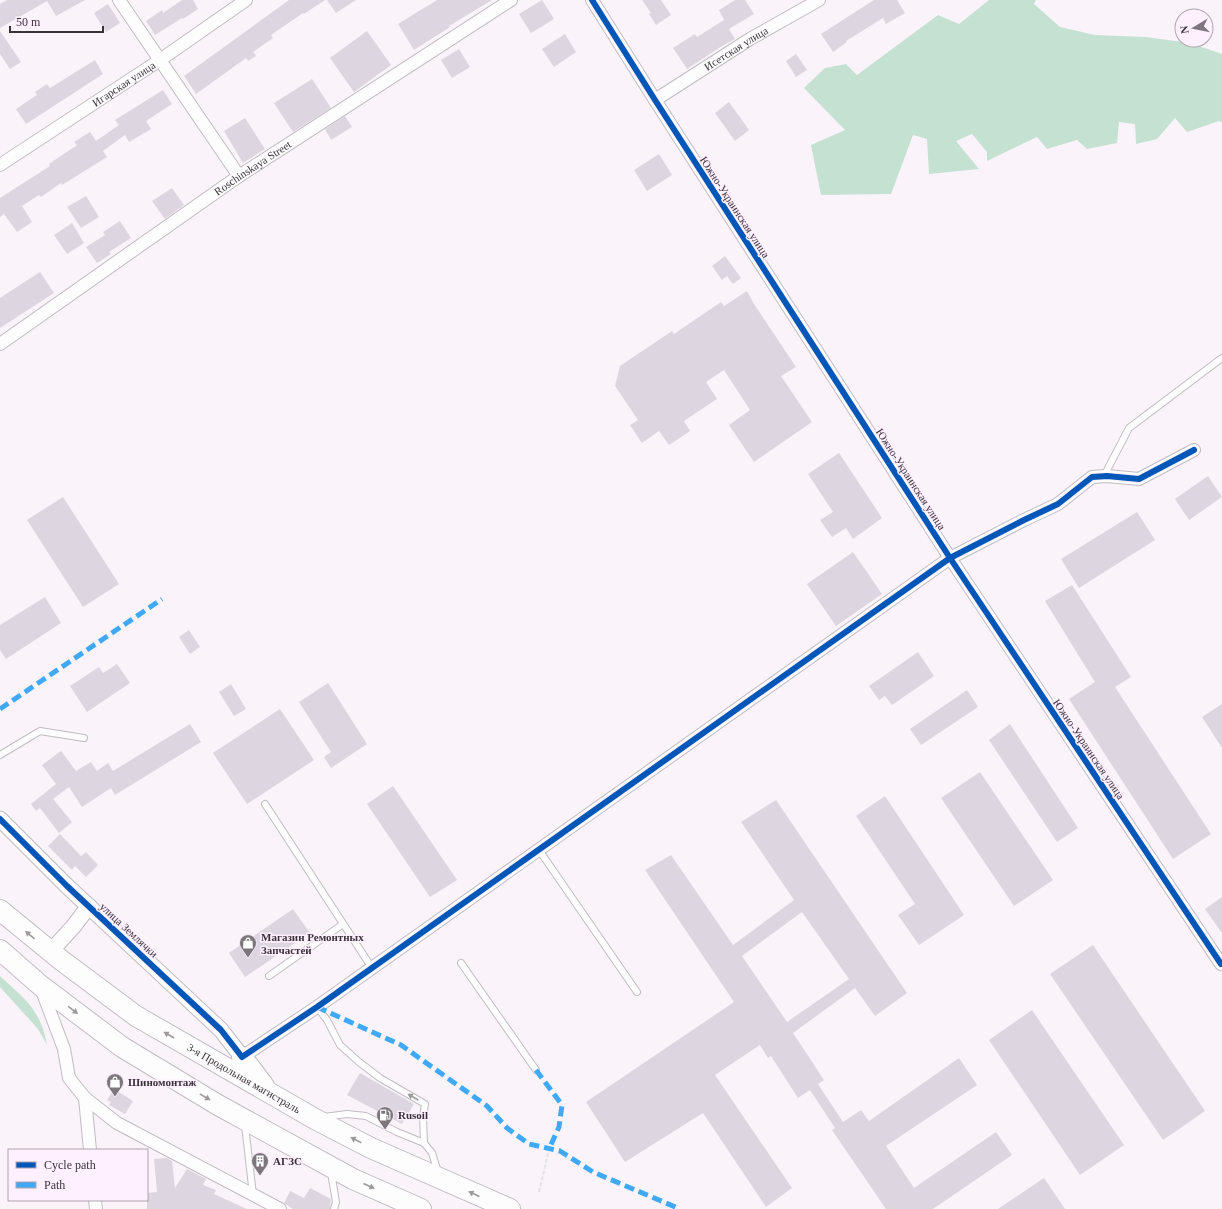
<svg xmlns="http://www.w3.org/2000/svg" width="1222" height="1209" font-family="'Times New Roman',serif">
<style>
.green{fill:#c4e1d2}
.building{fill:#ddd5e0;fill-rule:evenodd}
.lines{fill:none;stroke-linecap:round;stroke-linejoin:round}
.service-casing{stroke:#c1bcc1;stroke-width:8}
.minor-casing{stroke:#c1bcc1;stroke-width:14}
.tertiary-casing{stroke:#c1bcc1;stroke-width:17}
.trunk-casing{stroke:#c1bcc1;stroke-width:22}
.path{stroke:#e4e2e4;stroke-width:2;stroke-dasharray:4 2;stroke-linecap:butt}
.service{stroke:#fefdfe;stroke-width:6}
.minor{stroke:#fefdfe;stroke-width:12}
.tertiary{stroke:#fefdfe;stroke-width:15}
.trunk{stroke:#fefdfe;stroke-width:20}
.quiet{stroke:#3fa9f5;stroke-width:5;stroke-dasharray:10 5;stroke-linecap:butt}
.cycleway-casing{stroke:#fef0fe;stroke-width:8}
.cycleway{stroke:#0057b8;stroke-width:6}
.oneway{fill:#9c989c}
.labels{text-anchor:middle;stroke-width:3;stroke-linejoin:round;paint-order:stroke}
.street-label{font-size:11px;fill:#393339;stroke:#fef0fe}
.poi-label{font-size:11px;font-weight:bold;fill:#393339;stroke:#fef0fe;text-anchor:start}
</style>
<rect width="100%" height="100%" fill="#faf4fa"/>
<g class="green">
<path d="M989,0H1036L1034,4L1060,27L1095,35L1146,37L1190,43L1222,54V122L1219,121L1187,132L1175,118L1157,139L1136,144L1135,124L1119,122L1117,143L1087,149L1077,140L1047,149L1037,137L987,161V152L972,134L956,141L979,169L929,174L927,139L913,135L891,194L821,195L811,145L845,130L804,88L825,68L846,64L857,75L938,15L959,24Z"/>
<path d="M0,976C25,999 41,1010 47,1045L38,1029L0,987Z"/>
</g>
<g class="building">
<path d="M7,0H85L56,16L47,1L0,28V4Z"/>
<path d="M182,0H193L198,9L183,19L182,18L155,35L146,21L162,10L163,13Z"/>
<path d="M289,0H325L304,14L303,13L271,35L273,38L253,52L256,56L248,61L246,58L196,94L184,76Z"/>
<path d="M327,0H356L336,13Z"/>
<path d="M437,0H492L449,26L450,27L414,50L398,24Z"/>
<path d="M542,0L554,19L531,33L519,14Z"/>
<path d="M642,0H661L671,15L656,25L649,14L651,13Z"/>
<path d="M735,0H745L754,14L729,29L735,39L722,46L687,69L673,48L695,34L697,37L724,20L719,10Z"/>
<path d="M874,0H897L905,13L886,24L883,18L846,41L847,42L833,52L821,34Z"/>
<path d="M108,4L120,23L106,32L94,13Z"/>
<path d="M0,31L21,62L10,69L0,54Z"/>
<path d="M367,31L391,65L354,92L330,58Z"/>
<path d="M565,34L576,52L554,67L542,49Z"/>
<path d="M459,49L470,67L452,78L441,60Z"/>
<path d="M796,54L807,70L796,77L786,61Z"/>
<path d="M95,60L103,74L26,124L16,109L37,95L35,92L47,84L50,88Z"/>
<path d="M312,79L331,108L293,132L274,103Z"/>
<path d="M163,90L172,104L146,121L151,129L129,142L125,135L103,151L107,157L62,185L61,183L41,197L39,195L22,206L32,222L17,232L4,214L0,217V198L50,166L49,164L77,145L74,142L90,132L96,141L119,125L115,120Z"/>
<path d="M729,102L749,130L735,141L715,113Z"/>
<path d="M345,116L352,127L331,140L325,129Z"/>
<path d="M245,118L265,149L243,163L224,131Z"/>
<path d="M659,154L672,175L647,191L634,170Z"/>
<path d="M172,188L184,205L165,219L152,201Z"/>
<path d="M86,196L99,217L81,228L67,207Z"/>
<path d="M120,221L131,238L109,252L111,254L97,263L86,247L105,235L103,232Z"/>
<path d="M72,223L84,243L67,254L54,235Z"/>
<path d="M725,256L741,278L733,284L727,276L722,280L712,266Z"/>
<path d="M40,272L54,293L0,328V298Z"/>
<path d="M747,291L754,304L796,367L781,376L812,422L754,462L729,425L750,410L724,370L706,382L717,399L684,421L690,431L669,445L659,431L642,443L630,425L638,420L615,386L620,366L672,331L674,334L721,302L724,306Z"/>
<path d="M839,453L882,518L853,539L846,528L832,537L820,520L833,512L808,474Z"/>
<path d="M1208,476L1222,497L1189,520L1175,499Z"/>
<path d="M63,497L119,584L83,607L27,520Z"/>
<path d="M1137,512L1155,540L1079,588L1061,559Z"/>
<path d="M853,552L882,594L836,626L807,584Z"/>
<path d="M1072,585L1131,677L1115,687L1211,834L1173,859L1069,699L1095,682L1045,601Z"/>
<path d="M45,597L61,623L6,659L0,650V625Z"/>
<path d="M189,630L200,647L190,654L179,637Z"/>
<path d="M918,652L934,676L892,705L885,696L879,700L869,686Z"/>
<path d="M117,664L130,683L87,712L70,686L99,667L103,673Z"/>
<path d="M328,683L367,744L331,768L324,757L331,752L299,702Z"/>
<path d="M231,684L246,709L234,716L219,692Z"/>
<path d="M967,690L978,707L921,745L910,729Z"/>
<path d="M1222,704V748L1202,717Z"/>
<path d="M280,709L314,760L247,804L213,753Z"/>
<path d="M190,724L201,742L115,795L111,788L82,807L69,787L53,799L72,822L59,833L40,808L36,811L31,804L56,784L42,765L61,751L76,771L91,762L97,771L108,763L113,771Z"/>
<path d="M1010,724L1078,828L1057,842L989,740Z"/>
<path d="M980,772L1053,880L1014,906L941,798Z"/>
<path d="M393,786L457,880L430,897L367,804Z"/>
<path d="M885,796L964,915L919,945L898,915L915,904L856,816Z"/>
<path d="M776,800L907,993L875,1016L855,988L793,1033L824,1080L818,1084L843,1122L861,1110L869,1121L959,1058L977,1085L886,1146L914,1188L996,1132L1012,1155L933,1209H886L832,1130L835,1128L810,1090L798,1098L771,1056L768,1058L760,1045L715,1075L792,1188L766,1207L703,1113L625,1162L586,1102L734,1002L645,870L671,855L733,945L794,900L741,822ZM802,912L849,979L787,1022L742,956Z"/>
<path d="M60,834L81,856L86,852L98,865L86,877L75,866L72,870L48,846Z"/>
<path d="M1222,897V933L1205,909Z"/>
<path d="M293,909L310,933L245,977L229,953Z"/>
<path d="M1093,945L1205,1111L1163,1140L1050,974Z"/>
<path d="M1032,1010L1124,1145L1080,1175L989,1040Z"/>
<path d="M360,1073L414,1104L402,1124L347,1095Z"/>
<path d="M114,1089L133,1101L125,1114L109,1105L111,1102L107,1100Z"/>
<path d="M167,1158L172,1161L175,1188L187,1169L206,1179L203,1185L216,1190L214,1194L247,1209H147V1193L157,1192L154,1159Z"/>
<path d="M1044,1178L1065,1209H998Z"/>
<path d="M310,1188L331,1199L330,1209H293L284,1203L290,1191L304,1198Z"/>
</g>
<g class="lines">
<g class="service-casing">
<g id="service">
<path d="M1104,476L1129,428L1222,358"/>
<path d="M0,755L40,731L84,738"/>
<path d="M265,804L372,968"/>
<path d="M539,850L637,992"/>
<path d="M461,963L536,1070"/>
<path d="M269,976L343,924"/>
<path d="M317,1007L327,1020L340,1045L359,1062L380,1078L425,1104L423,1117L424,1143"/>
<path d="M324,1117L347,1114L366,1116L397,1132L424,1143L432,1153L438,1172"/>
<path d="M245,1125L253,1195"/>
<path d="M331,1172L336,1202L334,1209"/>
</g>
</g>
<g class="minor-casing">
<g id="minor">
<path d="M119,0L239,176"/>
<path d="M592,0L655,100L950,558L1221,964"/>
<path id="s1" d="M655,100L750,39L819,0"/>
<path id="s2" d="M0,165L160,60L246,0"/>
<path id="s3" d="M0,344L239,176L511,0"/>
<path d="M41,988L64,1049L69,1078L85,1098L117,1123L280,1209"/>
<path d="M242,1057L317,1007L950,558L1024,520L1058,504L1092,477L1107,476L1139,479L1194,450"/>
<path d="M85,1098L90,1150"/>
<path d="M95,1200L96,1209"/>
</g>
</g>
<g class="tertiary-casing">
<g id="tertiary">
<path d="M0,819L67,886L221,1030L242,1057"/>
<path d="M51,951L73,927L89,906"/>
</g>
</g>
<g class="trunk-casing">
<g id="trunk">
<path id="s4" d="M0,910L61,960L136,1016L315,1119L371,1148L510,1209"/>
<path d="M0,950L40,985L122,1047L218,1105L353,1179L421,1209"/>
<path d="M242,1057L264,1086"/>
</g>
</g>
<path class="path" d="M539,1192L549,1149"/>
<use href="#service" class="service"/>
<use href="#minor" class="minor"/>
<use href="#tertiary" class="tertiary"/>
<use href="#trunk" class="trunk"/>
<g class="quiet">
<path d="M0,709L162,599"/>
<path d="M317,1007L401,1045L487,1106L507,1128L529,1144L560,1151L593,1172L680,1209"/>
<path d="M536,1070L562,1105L559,1127L549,1149"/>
</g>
<g class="cycleway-casing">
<g id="cycleway">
<path d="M592,0L655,100L950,558L1221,964"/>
<path d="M0,819L67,886L221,1030L242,1057L317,1007L950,558L1024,520L1058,504L1092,477L1107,476L1139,479L1194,450"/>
</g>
</g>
<use href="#cycleway" class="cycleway"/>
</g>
<defs><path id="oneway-solid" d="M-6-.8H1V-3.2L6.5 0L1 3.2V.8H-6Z"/></defs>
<g class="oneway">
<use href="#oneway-solid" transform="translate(30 935) rotate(-140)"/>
<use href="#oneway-solid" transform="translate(73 1010) rotate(37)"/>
<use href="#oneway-solid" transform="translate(169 1035) rotate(-150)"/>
<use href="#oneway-solid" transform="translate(205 1097) rotate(31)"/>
<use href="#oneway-solid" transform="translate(413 1097) rotate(-150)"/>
<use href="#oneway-solid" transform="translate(356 1140) rotate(-153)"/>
<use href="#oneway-solid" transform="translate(369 1186) rotate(24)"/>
<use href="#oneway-solid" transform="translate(474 1194) rotate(-156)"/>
</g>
<defs>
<g id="shop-pin" transform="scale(0.9)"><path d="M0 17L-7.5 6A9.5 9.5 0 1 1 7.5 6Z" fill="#7d777d" stroke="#fef0fe"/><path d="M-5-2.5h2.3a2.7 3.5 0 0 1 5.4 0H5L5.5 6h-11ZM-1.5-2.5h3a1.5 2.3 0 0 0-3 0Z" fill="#fff"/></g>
<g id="fuel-pin" transform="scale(0.9)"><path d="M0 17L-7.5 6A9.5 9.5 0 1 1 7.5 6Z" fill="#7d777d" stroke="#fef0fe"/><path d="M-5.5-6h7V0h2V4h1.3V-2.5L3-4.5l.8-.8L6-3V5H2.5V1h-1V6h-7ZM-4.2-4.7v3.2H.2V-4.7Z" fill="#fff"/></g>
<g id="building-pin" transform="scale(0.9)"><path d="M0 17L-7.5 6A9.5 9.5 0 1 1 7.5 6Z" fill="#7d777d" stroke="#fef0fe"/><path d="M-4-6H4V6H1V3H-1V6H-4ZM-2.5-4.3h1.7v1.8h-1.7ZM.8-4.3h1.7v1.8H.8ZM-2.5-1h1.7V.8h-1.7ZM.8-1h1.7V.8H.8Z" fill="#fff"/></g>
</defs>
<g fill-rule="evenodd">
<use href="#shop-pin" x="248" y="943"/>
<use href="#shop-pin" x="115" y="1082"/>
<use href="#fuel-pin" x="385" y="1115"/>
<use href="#building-pin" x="260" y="1161"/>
</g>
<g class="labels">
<g class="street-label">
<text dy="4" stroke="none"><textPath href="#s1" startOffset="96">Исетская улица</textPath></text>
<text dy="4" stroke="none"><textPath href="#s2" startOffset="148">Игарская улица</textPath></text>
<text dy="4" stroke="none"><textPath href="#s3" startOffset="308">Roschinskaya Street</textPath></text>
<text transform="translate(735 207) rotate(57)" y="4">Южно-Украинская улица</text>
<text transform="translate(911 479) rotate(57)" y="4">Южно-Украинская улица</text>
<text transform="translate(1089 749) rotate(56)" y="4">Южно-Украинская улица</text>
<text transform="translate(129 930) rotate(43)" y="4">улица Землячки</text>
<text dy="4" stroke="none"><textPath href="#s4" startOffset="297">3-я Продольная магистраль</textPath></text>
</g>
<g class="poi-label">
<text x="261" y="941">Магазин Ремонтных<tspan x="261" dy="13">Запчастей</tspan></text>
<text x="128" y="1086">Шиномонтаж</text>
<text x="398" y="1119">Rusoil</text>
<text x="273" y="1165">АГЗС</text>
</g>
</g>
<rect x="8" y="1149" width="140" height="52" fill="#fef0fe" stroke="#afa4af"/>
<rect x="16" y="1162" width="20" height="6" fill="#0057b8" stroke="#afa4af"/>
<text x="44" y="1169" font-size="12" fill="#393339">Cycle path</text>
<rect x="16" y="1182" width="20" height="6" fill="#3fa9f5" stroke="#afa4af"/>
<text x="44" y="1189" font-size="12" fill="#393339">Path</text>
<g transform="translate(1194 28) rotate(260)"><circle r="19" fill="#fef0fe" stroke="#afa4af"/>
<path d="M0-3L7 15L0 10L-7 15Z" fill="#7d777d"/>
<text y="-6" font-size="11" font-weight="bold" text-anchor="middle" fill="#393339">N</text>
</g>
<path d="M10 26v6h93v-6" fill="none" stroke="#393339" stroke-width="2"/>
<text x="16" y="26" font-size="12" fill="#393339" stroke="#fef0fe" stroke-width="3" paint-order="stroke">50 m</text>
</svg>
